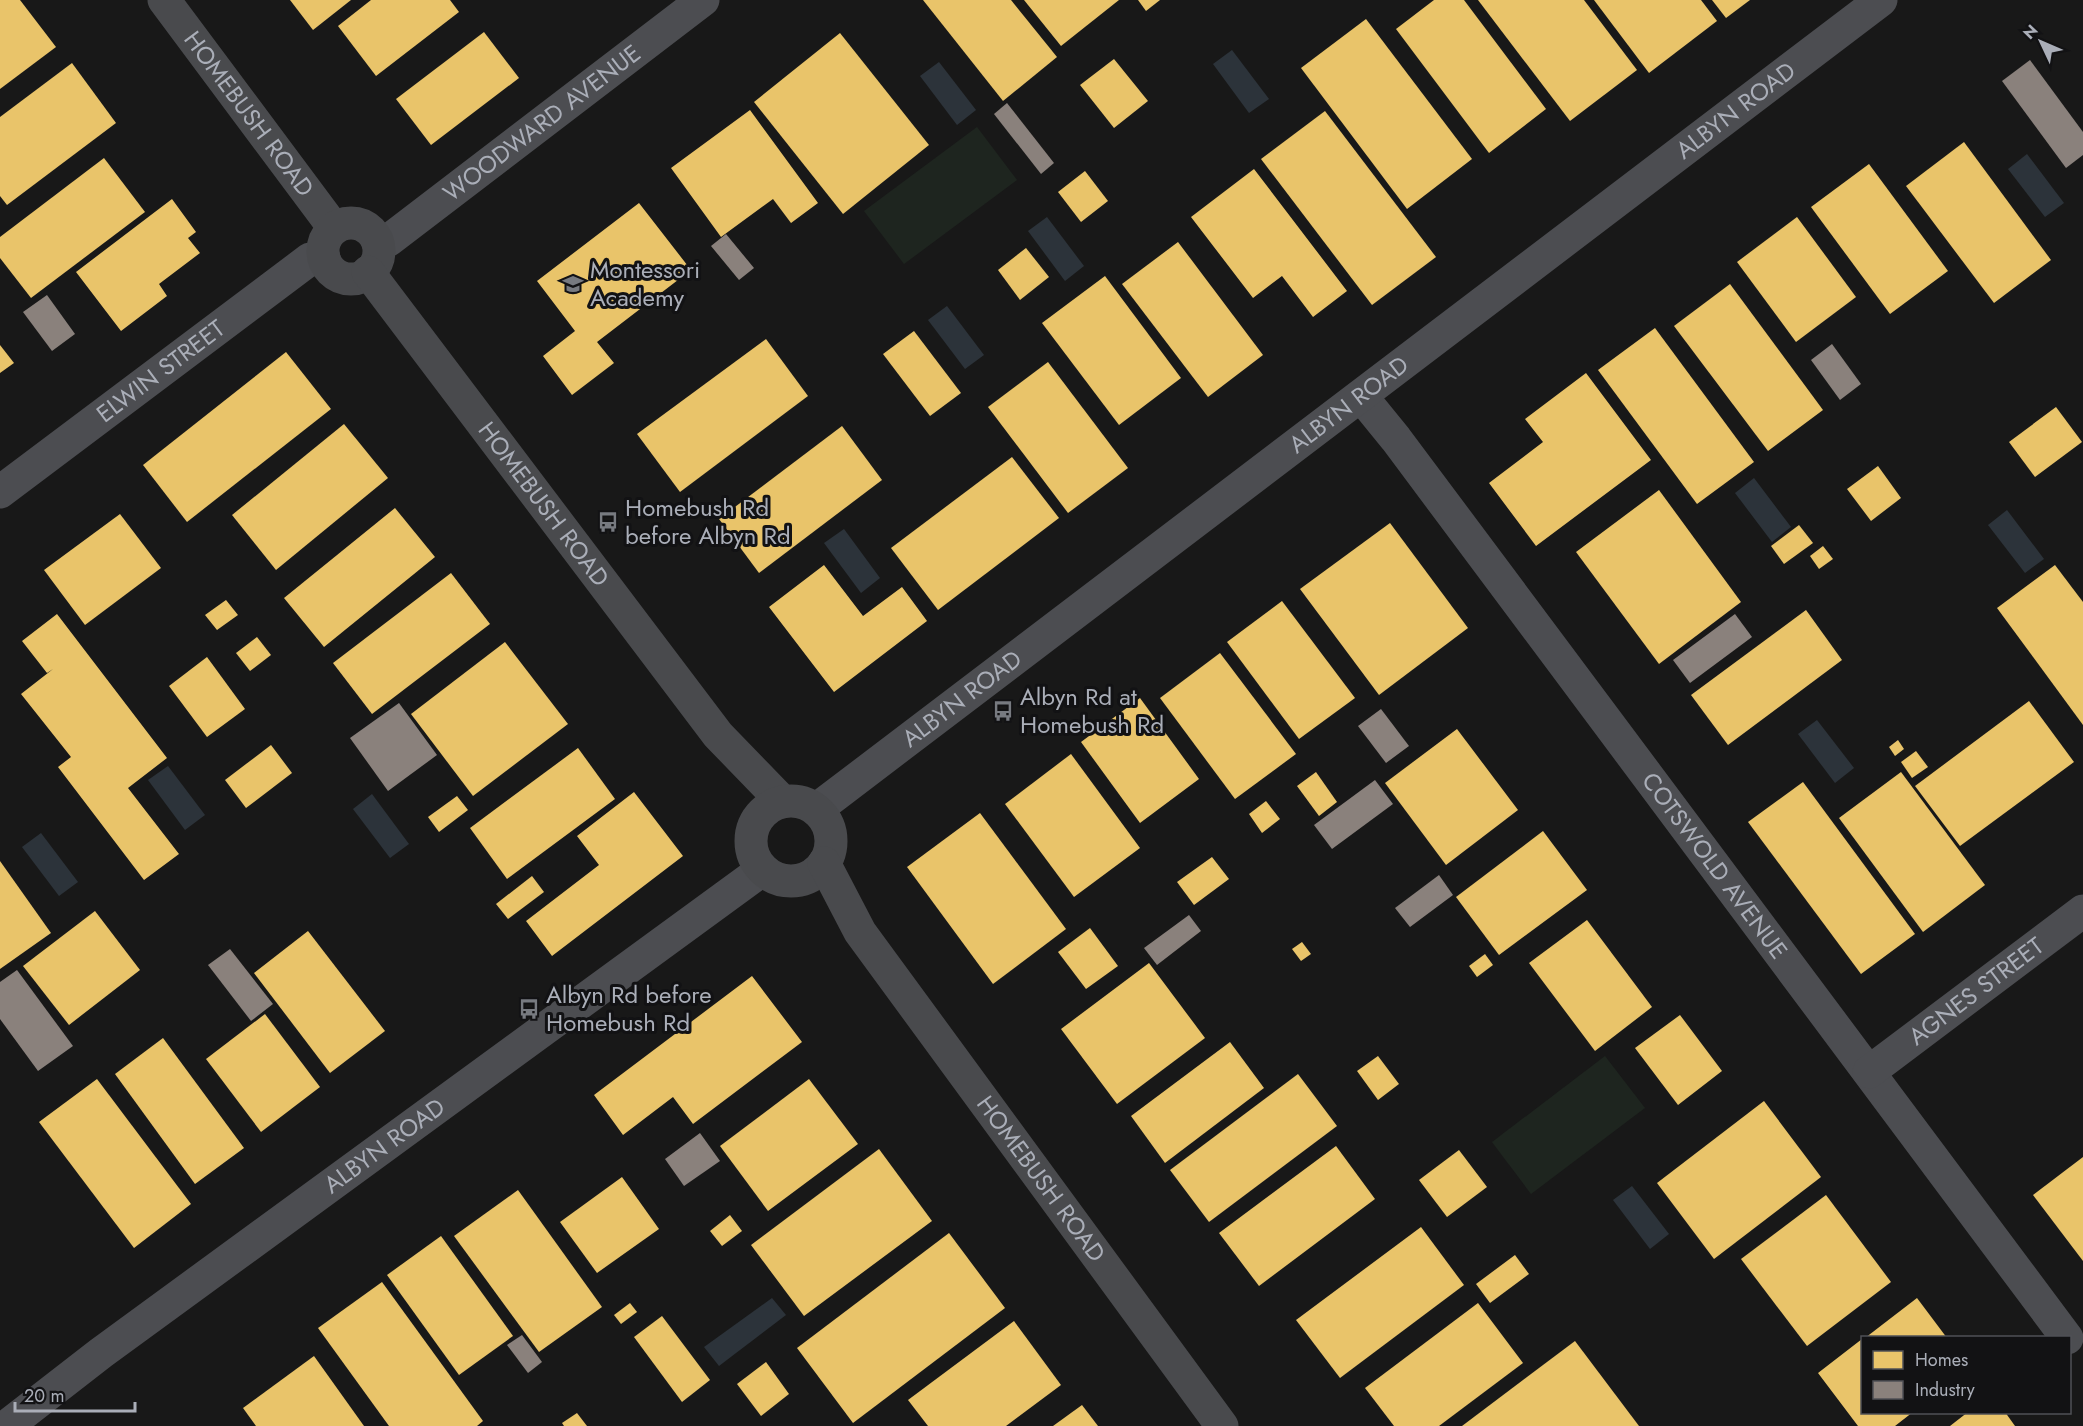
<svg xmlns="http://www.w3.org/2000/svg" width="2083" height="1426" font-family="Jost,sans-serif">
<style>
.green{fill:#1e251f}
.water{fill:#2c333a}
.homes{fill:#e9c46a}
.industry{fill:#8a817c}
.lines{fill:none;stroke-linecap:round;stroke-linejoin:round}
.minor{stroke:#4c4d51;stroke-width:33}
.major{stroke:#494a4d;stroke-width:33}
.labels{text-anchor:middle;stroke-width:6;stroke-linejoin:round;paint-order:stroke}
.street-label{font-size:24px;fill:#aaaeb8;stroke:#121214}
.poi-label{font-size:24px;fill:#aaaeb8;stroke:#121214;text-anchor:start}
</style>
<rect width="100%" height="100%" fill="#181818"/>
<g class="green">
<path d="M977,127L1017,180L904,264L864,211Z"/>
<path d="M1605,1056L1645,1108L1531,1194L1492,1142Z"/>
</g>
<g class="water">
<path d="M1232,50L1269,99L1249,113L1213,64Z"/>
<path d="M939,62L976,110L957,125L920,76Z"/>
<path d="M2027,154L2064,203L2045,217L2008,169Z"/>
<path d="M1047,217L1084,266L1065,281L1028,231Z"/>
<path d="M947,306L984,355L965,369L928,320Z"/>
<path d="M1754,478L1791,527L1772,542L1735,493Z"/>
<path d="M2007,510L2044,559L2025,573L1988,525Z"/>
<path d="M844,529L880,578L861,593L824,543Z"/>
<path d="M1817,720L1854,768L1835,783L1798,734Z"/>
<path d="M168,766L205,815L185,830L148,780Z"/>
<path d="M372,794L409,844L390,858L353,809Z"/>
<path d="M41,833L78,882L59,896L22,847Z"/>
<path d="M1632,1186L1669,1234L1650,1249L1613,1200Z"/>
<path d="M772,1298L786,1315L719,1366L704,1347Z"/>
</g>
<g class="homes">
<path d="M0,0H20L56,47L0,89Z"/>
<path d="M290,0H351L313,30Z"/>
<path d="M371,0H450L459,12L376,76L338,26Z"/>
<path d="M923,0H1011L1057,57L1003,101Z"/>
<path d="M1024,0H1119L1061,46Z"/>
<path d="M1138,0H1160L1146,11Z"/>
<path d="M1434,0H1464L1546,109L1489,153L1396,29Z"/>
<path d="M1478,0H1584L1637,70L1570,121Z"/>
<path d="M1594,0H1701L1717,21L1649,73Z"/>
<path d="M1712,0H1750L1726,18Z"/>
<path d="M1366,19L1472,159L1407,209L1301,68Z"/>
<path d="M484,32L519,78L431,145L396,99Z"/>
<path d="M840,33L929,145L843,214L754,102Z"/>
<path d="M1114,59L1148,101L1114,128L1080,85Z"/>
<path d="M72,63L116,123L7,205L0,196V117Z"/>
<path d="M750,110L818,203L791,223L773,199L721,237L671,168Z"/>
<path d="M1325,111L1436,257L1372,305L1261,159Z"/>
<path d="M1964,142L2051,260L1994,303L1906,186Z"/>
<path d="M104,158L145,212L31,298L0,258V237Z"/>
<path d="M1869,164L1948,271L1890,314L1811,207Z"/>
<path d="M1254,169L1347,291L1313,317L1282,276L1253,298L1191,217Z"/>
<path d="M1085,171L1108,201L1081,222L1058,192Z"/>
<path d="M172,199L196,232L188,238L200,253L159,284L167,296L121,331L76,272Z"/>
<path d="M639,203L691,270L597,342L614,363L572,395L543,356L575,331L537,281Z"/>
<path d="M1797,217L1856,297L1796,342L1737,262Z"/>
<path d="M1178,242L1263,355L1208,397L1122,284Z"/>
<path d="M1026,248L1049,277L1020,300L998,270Z"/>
<path d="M1105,276L1181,378L1119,425L1042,323Z"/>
<path d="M1730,284L1823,410L1768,451L1674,326Z"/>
<path d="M1655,328L1754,462L1697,504L1598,370Z"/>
<path d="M914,331L961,393L930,416L883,354Z"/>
<path d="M766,339L808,396L680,492L637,434Z"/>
<path d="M0,345L14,363L0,373Z"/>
<path d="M286,352L331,409L187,522L143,465Z"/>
<path d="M1048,362L1128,468L1068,513L988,407Z"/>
<path d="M1586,373L1651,460L1536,546L1489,483L1543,442L1525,419Z"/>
<path d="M2056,407L2082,442L2035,477L2009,442Z"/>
<path d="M344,424L388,478L276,570L232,515Z"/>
<path d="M842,426L882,480L759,573L719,519Z"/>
<path d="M1012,457L1059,518L938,610L891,548Z"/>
<path d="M1878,466L1901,498L1871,521L1847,489Z"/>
<path d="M1659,490L1741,602L1659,664L1576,552Z"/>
<path d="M395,508L435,557L324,647L284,598Z"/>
<path d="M120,514L161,568L85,625L44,570Z"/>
<path d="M1390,523L1468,628L1379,695L1300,589Z"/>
<path d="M1799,525L1813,543L1784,564L1771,546Z"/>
<path d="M1823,546L1833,559L1819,569L1810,556Z"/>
<path d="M824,565L863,616L902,587L927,621L834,692L769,607Z"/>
<path d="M2055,565L2083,602V725L1997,608Z"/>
<path d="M451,573L490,624L372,714L333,663Z"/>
<path d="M226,600L238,615L217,630L205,615Z"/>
<path d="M1282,601L1355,698L1299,739L1227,642Z"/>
<path d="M1806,610L1842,660L1728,745L1691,695Z"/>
<path d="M57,614L167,758L128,788L179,854L144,880L58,767L71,757L21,694L53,669L47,673L22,641Z"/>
<path d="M257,637L271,655L250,671L236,653Z"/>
<path d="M505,642L568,724L473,796L411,714Z"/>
<path d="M1220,653L1296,754L1235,799L1160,698Z"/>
<path d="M207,657L245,709L207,737L169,686Z"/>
<path d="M1140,698L1199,779L1140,823L1081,742Z"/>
<path d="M2029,701L2074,762L1960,846L1915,786Z"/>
<path d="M1457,729L1518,810L1446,865L1385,783Z"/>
<path d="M1898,740L1904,749L1895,756L1889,747Z"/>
<path d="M271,745L292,773L246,808L225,780Z"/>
<path d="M578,748L615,799L507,879L470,828Z"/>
<path d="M1916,751L1928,767L1912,778L1901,762Z"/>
<path d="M1071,754L1140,848L1074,897L1005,804Z"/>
<path d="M1316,772L1337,802L1319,816L1297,786Z"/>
<path d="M1901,772L1985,885L1923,932L1839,818Z"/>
<path d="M1803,782L1915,934L1861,974L1748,822Z"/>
<path d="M634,792L683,856L552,956L526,921L599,865L577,836Z"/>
<path d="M457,796L468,810L439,832L428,817Z"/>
<path d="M1266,801L1280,819L1262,833L1249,814Z"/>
<path d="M980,813L1066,929L993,984L907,867Z"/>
<path d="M1543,831L1587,890L1499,955L1456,897Z"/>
<path d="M1212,857L1229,879L1194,905L1177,882Z"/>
<path d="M0,861L51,933L0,969Z"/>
<path d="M532,876L544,892L508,919L496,904Z"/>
<path d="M95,911L140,970L69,1025L23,966Z"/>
<path d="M1587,920L1652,1007L1595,1051L1529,963Z"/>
<path d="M1090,928L1118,966L1086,989L1058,952Z"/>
<path d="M308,931L385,1031L330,1073L254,973Z"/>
<path d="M1302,942L1311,954L1301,961L1292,949Z"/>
<path d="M1485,954L1493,965L1477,977L1469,966Z"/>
<path d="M1149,963L1205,1038L1117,1104L1061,1029Z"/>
<path d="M752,976L802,1042L693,1124L673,1097L623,1135L594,1095Z"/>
<path d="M265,1014L320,1087L261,1132L206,1059Z"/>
<path d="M1680,1015L1722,1071L1678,1105L1635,1048Z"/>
<path d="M163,1038L244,1148L195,1184L115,1074Z"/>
<path d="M1230,1042L1264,1088L1165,1163L1131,1116Z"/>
<path d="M1378,1056L1399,1084L1378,1100L1357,1071Z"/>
<path d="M1298,1074L1337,1126L1209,1222L1170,1170Z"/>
<path d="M97,1079L191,1204L134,1248L39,1122Z"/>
<path d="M809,1079L858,1144L768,1211L720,1146Z"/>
<path d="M1764,1101L1821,1177L1714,1259L1657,1183Z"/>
<path d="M1336,1146L1375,1199L1259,1286L1219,1233Z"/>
<path d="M879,1149L932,1221L804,1316L751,1245Z"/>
<path d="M1459,1150L1487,1187L1447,1217L1419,1180Z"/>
<path d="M2083,1157V1261L2033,1195Z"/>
<path d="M622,1177L659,1229L597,1273L560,1222Z"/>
<path d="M518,1190L602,1307L539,1352L454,1236Z"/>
<path d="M1826,1195L1891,1282L1807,1346L1741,1259Z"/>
<path d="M730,1215L742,1231L722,1246L710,1231Z"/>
<path d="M1421,1227L1464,1285L1340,1378L1296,1320Z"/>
<path d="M949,1233L1005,1308L853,1423L797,1348Z"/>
<path d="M441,1236L513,1336L459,1375L387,1275Z"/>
<path d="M1515,1255L1529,1274L1490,1303L1476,1284Z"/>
<path d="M382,1282L483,1421L477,1426H389L318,1328Z"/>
<path d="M1917,1298L1947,1338H1865Z"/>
<path d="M630,1303L637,1312L621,1324L614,1315Z"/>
<path d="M1478,1303L1523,1363L1439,1426H1394L1365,1388Z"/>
<path d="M662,1316L710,1380L682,1402L634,1337Z"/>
<path d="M1014,1321L1061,1385L1006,1426H928L908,1400Z"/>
<path d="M1862,1339V1412H1913L1895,1426H1858L1818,1373Z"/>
<path d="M1575,1341L1639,1426H1462Z"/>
<path d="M314,1356L364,1426H256L243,1408Z"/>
<path d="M766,1362L789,1394L761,1416L737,1384Z"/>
<path d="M1082,1405L1098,1426H1053Z"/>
<path d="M1968,1412H2005L2015,1426H1950Z"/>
<path d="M577,1413L587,1426H564L562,1423Z"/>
</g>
<g class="industry">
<path d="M2030,60L2083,132V155L2066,168L2002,81Z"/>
<path d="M1007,103L1054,163L1041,174L994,114Z"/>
<path d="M726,234L754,268L739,280L711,246Z"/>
<path d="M47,295L75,334L52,351L23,312Z"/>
<path d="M1832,344L1861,384L1840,400L1811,360Z"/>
<path d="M1735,614L1752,637L1690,683L1673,660Z"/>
<path d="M399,703L437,755L388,791L350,738Z"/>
<path d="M1381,709L1409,746L1386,763L1358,726Z"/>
<path d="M1375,780L1393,804L1332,849L1314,825Z"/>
<path d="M1439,875L1453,895L1410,927L1395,908Z"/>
<path d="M1189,915L1201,931L1157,965L1144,948Z"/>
<path d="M230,949L273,1004L251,1021L208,965Z"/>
<path d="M17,970L73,1046L38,1071L0,1019V982Z"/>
<path d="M700,1133L720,1161L684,1186L665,1159Z"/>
<path d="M522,1335L542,1362L528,1373L507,1345Z"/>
</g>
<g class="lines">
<g class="minor">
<path id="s1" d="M378,243L389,240L703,0"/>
<path id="s2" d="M1361,396L1396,439L2067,1338"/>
<path id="s3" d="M0,492L310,259L324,258"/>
<path id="s4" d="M817,809L1881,0"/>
<path id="s5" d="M1869,1072L2083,911"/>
<path id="s6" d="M7,1426L101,1353L762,870"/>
</g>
<g class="major">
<path id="s7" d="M164,0L334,228"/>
<circle cx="351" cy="251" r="28"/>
<path id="s8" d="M368,272L718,735L782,801"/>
<circle cx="791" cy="841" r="40"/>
<path id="s9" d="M824,863L860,932L1222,1426"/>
</g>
</g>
<defs>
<g id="school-bare" transform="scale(1.62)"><path d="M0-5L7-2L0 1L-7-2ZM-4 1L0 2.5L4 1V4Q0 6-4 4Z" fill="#777a80" stroke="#121214" stroke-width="2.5" paint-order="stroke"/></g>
<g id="bus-bare" transform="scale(1.62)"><path d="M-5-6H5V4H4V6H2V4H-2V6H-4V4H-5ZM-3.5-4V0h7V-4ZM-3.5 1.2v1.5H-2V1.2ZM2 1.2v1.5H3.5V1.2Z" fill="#777a80" stroke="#121214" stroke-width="2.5" paint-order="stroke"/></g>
</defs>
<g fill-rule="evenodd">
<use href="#school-bare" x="573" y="284"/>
<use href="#bus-bare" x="608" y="522"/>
<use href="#bus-bare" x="1003" y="711"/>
<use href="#bus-bare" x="529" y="1009"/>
</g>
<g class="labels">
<g class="street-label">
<text dy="8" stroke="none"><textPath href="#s4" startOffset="1154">ALBYN ROAD</textPath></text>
<text dy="8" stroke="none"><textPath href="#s7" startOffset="142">HOMEBUSH ROAD</textPath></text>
<text dy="8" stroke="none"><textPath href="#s1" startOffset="204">WOODWARD AVENUE</textPath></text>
<text dy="8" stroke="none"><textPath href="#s3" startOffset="201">ELWIN STREET</textPath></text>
<text dy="8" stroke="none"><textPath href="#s4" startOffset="668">ALBYN ROAD</textPath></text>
<text dy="8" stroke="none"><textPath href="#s8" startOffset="291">HOMEBUSH ROAD</textPath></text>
<text dy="8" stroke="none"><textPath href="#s4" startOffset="182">ALBYN ROAD</textPath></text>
<text dy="8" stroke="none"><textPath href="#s2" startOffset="588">COTSWOLD AVENUE</textPath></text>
<text dy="8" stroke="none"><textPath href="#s5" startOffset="134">AGNES STREET</textPath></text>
<text dy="8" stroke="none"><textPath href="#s6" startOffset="470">ALBYN ROAD</textPath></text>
<text dy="8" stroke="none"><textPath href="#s9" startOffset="384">HOMEBUSH ROAD</textPath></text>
</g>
<g class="poi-label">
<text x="590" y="278">Montessori<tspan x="590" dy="28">Academy</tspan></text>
<text x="625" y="516">Homebush Rd<tspan x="625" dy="28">before Albyn Rd</tspan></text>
<text x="1020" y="705">Albyn Rd at<tspan x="1020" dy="28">Homebush Rd</tspan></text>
<text x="546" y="1003">Albyn Rd before<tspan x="546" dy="28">Homebush Rd</tspan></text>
</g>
</g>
<rect x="1861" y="1336" width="210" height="78" fill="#121214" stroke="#4f5056" stroke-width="1.5"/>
<rect x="1873" y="1351" width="30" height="18" fill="#e9c46a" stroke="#4f5056" stroke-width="1.5"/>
<text x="1915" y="1366" font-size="18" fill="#aaaeb8">Homes</text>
<rect x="1873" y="1381" width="30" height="18" fill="#8a817c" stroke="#4f5056" stroke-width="1.5"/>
<text x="1915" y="1396" font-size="18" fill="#aaaeb8">Industry</text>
<g transform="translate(2041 42) rotate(314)" stroke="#121214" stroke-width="4.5" paint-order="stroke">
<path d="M0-4.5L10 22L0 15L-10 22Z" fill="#aaaeb8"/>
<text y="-9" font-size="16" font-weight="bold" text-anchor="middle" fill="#aaaeb8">N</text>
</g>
<path d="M15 1402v9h120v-9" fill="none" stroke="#aaaeb8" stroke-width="3"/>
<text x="24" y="1402" font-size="18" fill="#aaaeb8" stroke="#121214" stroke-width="4.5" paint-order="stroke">20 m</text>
</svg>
